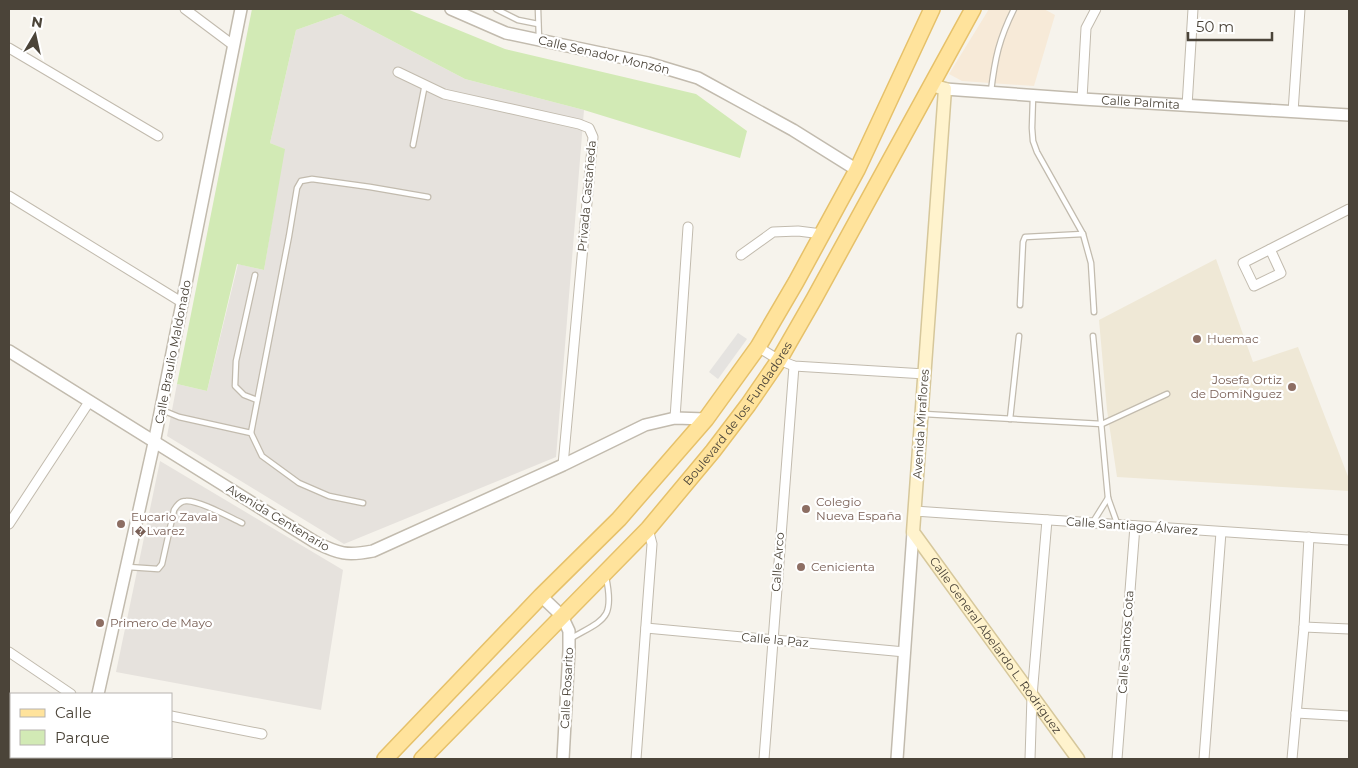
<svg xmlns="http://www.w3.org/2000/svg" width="1358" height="768" font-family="Montserrat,sans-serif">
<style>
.commercial{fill:#f7ead8}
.industrial{fill:#e6e2dd}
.education{fill:#efe8d6}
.green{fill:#d2eab5}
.parking{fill:#e5e3e0}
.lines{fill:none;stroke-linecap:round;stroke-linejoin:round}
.service-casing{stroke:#c2bbae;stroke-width:7}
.minor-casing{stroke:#c2bbae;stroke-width:11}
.tertiary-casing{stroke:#c2bbae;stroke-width:14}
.secondary-casing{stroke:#d6c79b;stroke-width:15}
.primary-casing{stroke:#e6c16a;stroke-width:18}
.service{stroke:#fff;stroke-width:4.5}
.minor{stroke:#fff;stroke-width:9}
.tertiary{stroke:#fff;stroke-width:11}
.secondary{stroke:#fff3cd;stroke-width:12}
.primary{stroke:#ffe39c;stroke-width:15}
.education-dot{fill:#8d6e63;stroke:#fff;stroke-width:2}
.labels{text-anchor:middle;stroke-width:4.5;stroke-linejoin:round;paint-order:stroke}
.street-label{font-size:12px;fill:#4b4439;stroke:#fff}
.education-label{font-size:12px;fill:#785e54;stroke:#fff;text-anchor:start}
</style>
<rect width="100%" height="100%" fill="#f6f3ec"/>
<path class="commercial" d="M989,9H1044L1055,15L1034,86L962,81L949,74Z"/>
<g class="industrial">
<path d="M341,14L465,79L584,110L556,457L344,544L167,436L177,384L207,391L238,264L264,270L284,149L270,143L296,30Z"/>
<path d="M160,461L343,570L321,710L116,672Z"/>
</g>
<path class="education" d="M1216,259L1253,362L1298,347L1349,479V491L1117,477L1107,410L1099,320Z"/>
<path class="green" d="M252,9H407L505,49L696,94L747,131L740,158L584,110L465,79L341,14L296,30L270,143L285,149L264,270L237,264L207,391L177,384Z"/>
<path class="parking" d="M738,333L747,339L718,379L709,372Z"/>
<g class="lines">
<g class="service-casing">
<g id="service">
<path d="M496,9L518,20L538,24"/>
<path d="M538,9L539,39"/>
<path d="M991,91C995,58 999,39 1014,9"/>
<path d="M1033,97L1032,128L1033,141L1037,152L1083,234L1091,263L1094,312"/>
<path d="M413,145L425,84"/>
<path d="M255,275L236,361L235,386L244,395L257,400"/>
<path d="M1020,305L1023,242L1025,237L1083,234"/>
<path d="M1093,336L1108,498L1117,523"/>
<path d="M162,410L179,417L251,433L262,456L299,483L329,496L363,503"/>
<path d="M924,414L1102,424L1167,394"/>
<path d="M1010,419L1019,336"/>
<path d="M251,433L289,236L297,188L301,181L312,179L370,187L428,197"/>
<path d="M1093,522L1108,498"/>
<path d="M128,567L158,569L162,564L174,510C177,505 180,501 186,501C199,500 229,517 242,523"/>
<path d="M570,639C604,619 615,620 606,577"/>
</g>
</g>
<g class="minor-casing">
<g id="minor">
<path d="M185,9L233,45"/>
<path d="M9,48L158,136"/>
<path d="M398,72L444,94L579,124L589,128L593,137L563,465"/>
<path d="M1082,99L1086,28L1096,9"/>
<path d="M1187,106L1193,9"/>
<path d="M1293,112L1300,9"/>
<path d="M9,196L183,303"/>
<path d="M1270,249L1281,273L1254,286L1243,263L1349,209"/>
<path d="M741,255L773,232L798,231L822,234"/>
<path d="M758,347L779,360L794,366L925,374"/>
<path d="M675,418L688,227"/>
<path d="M914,511L1349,540"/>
<path d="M9,524L89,402"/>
<path d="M1304,627L1349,629"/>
<path d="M646,628L905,652"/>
<path d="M9,652L71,694"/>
<path d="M1296,713L1349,716"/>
<path d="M171,716L262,734"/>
<path d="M636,759L652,544L648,529"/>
<path d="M764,759L794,366"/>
<path d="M1030,759L1032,696L1047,520"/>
<path d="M1117,759L1135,526"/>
<path d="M1204,759L1221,532"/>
<path d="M1292,759L1304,627L1309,537"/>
</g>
</g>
<g class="tertiary-casing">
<g id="tertiary">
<path d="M451,9L506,33L648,63L698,78L793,130L857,170"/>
<path id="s1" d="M945,89L1082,99L1349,115"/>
<path d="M9,351L315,542C339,554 347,556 373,551L563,465L645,425L675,418L706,419"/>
<path d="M541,596L562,616L569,631V650L563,759"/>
<path d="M98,694L154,443L241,9"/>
<path d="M85,759V757"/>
<path d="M897,759L913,532"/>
</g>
</g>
<g class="secondary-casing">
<g id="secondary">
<path id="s2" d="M932,85L945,89L913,532L1078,759"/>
</g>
</g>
<g class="primary-casing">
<g id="primary">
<path d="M385,759L541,596L619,519L706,419L758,347L796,282L857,170L932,9"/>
<path id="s3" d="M422,759L648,529L713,451L748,405L779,360L814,299L973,9"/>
</g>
</g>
<use href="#service" class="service"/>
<use href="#minor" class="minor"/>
<use href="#tertiary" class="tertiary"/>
<use href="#secondary" class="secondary"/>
<use href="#primary" class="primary"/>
</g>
<g class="education-dot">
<circle cx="1197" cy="339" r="5"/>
<circle cx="1292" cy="387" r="5"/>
<circle cx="806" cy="509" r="5"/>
<circle cx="121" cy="524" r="5"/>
<circle cx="801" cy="567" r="5"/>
<circle cx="100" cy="623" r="5"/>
</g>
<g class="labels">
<g class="street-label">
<text transform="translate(604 55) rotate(13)" y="4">Calle Senador Monzón</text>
<text dy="4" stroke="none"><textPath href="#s1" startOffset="196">Calle Palmita</textPath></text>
<text transform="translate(587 196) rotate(-85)" y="4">Privada Castañeda</text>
<text transform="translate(173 352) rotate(-79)" y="4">Calle Braulio Maldonado</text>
<text dy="4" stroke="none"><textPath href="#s3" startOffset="469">Boulevard de los Fundadores</textPath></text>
<text transform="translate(921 424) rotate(-86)" y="4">Avenida Miraflores</text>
<text transform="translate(278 518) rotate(31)" y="4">Avenida Centenario</text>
<text transform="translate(1132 526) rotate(4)" y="4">Calle Santiago Álvarez</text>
<text transform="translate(778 562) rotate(-86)" y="4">Calle Arco</text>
<text transform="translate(775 640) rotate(5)" y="4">Calle la Paz</text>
<text transform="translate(1126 642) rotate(-86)" y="4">Calle Santos Cota</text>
<text dy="4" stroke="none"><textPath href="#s2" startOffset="598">Calle General Abelardo L. Rodríguez</textPath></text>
<text transform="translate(567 688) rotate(-87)" y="4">Calle Rosarito</text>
</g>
<g class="education-label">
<text x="1207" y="343">Huemac</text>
<text x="1282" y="384" text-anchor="end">Josefa Ortiz<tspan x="1282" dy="14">de DomiNguez</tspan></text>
<text x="816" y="506">Colegio<tspan x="816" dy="14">Nueva España</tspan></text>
<text x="131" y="521">Eucario Zavala<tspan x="131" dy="14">I�Lvarez</tspan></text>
<text x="811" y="571">Cenicienta</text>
<text x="110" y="627">Primero de Mayo</text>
</g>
</g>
<rect width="1358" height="768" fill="none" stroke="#4b4439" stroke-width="20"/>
<rect x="10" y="693" width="162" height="65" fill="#ffffff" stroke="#b7b4b0"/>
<rect x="20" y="709" width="25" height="8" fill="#ffe39c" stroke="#b7b4b0"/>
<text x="55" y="718" font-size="15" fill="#4b4439">Calle</text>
<rect x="20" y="730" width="25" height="15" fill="#d2eab5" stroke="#b7b4b0"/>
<text x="55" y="743" font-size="15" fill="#4b4439">Parque</text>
<g transform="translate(35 35) rotate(9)" stroke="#ffffff" stroke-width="4" paint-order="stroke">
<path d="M0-4L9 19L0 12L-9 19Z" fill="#4b4439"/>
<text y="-8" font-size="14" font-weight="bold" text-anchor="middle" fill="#4b4439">N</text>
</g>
<path d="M1188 32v8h84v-8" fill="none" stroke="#4b4439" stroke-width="2.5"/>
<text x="1196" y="32" font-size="15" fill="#4b4439" stroke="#ffffff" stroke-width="4" paint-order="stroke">50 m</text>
</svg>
